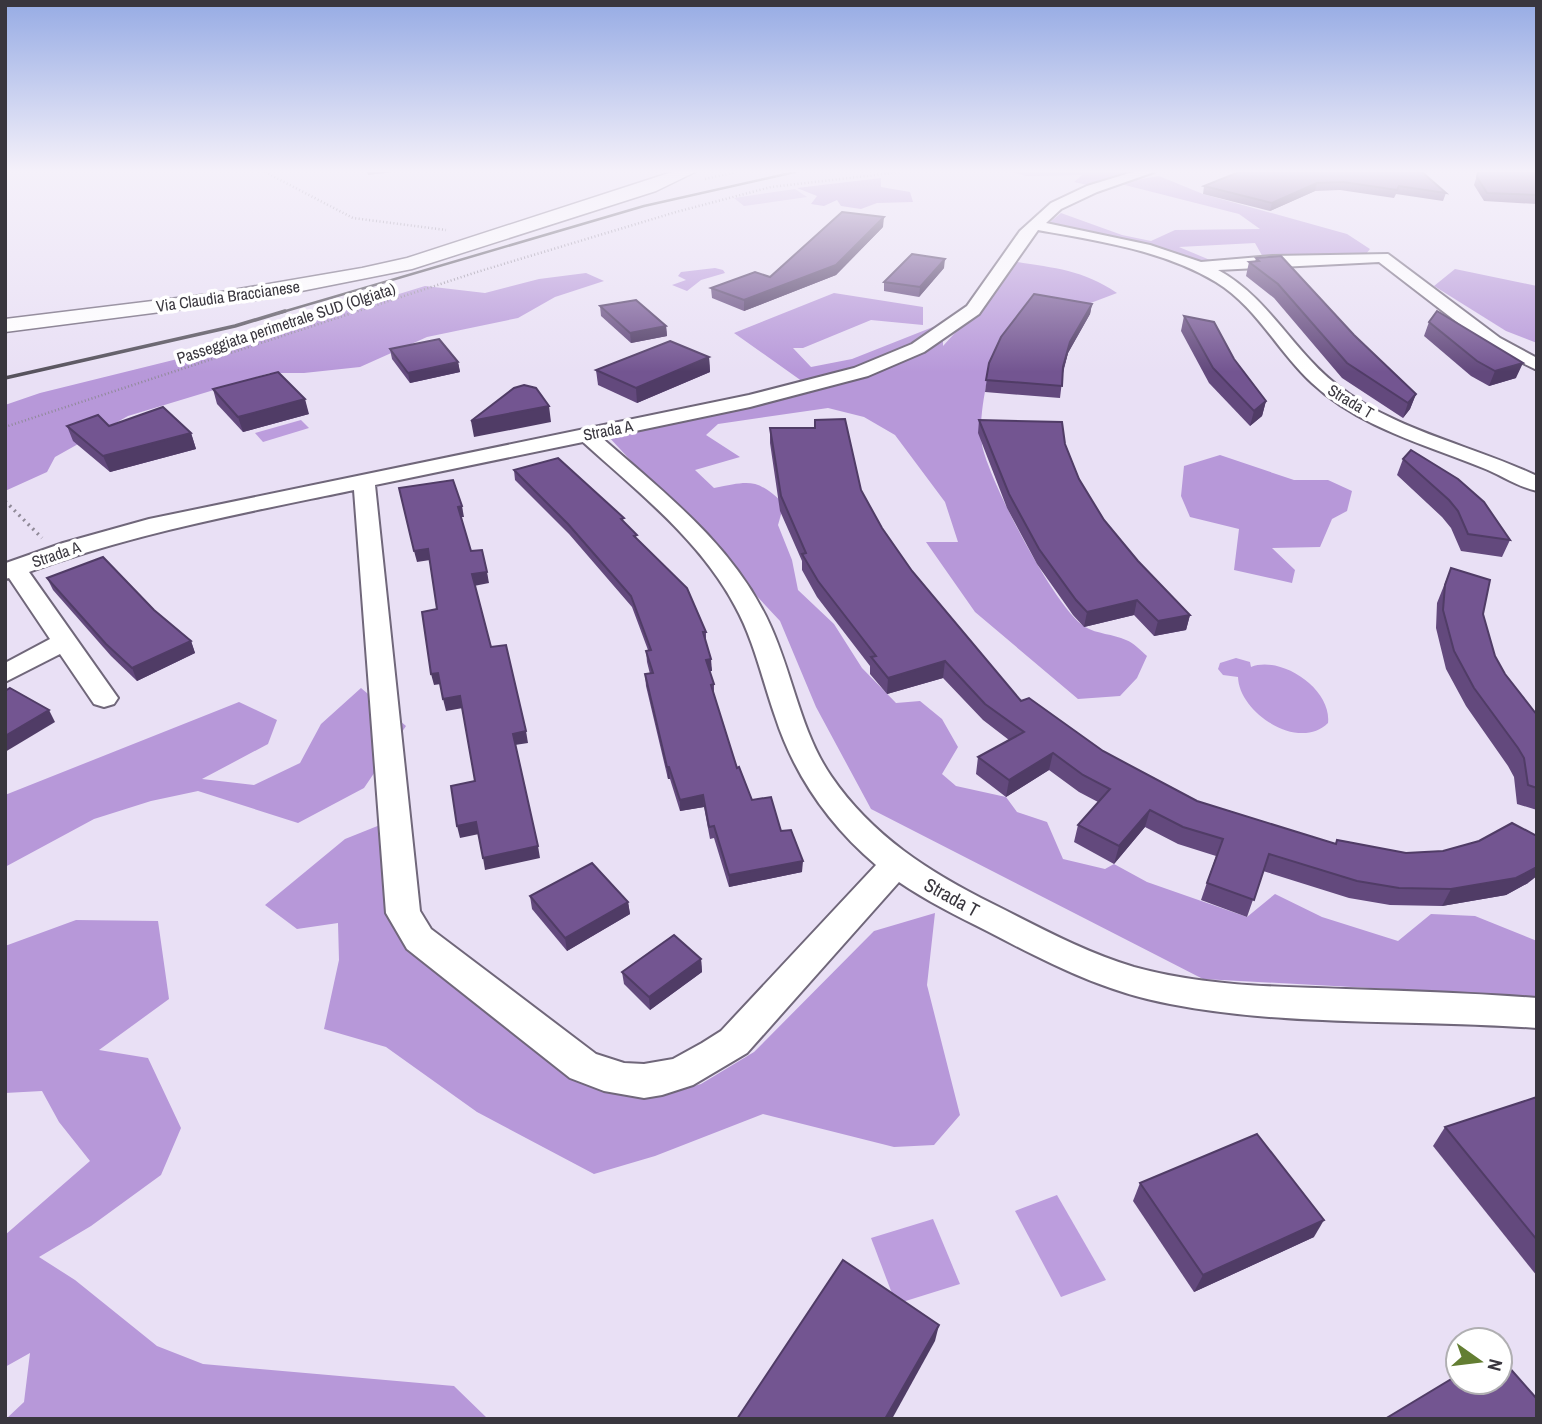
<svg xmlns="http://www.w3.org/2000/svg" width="1542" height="1424" font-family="'Archivo Narrow',sans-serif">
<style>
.green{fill:#c9b4e2}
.forest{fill:#b798d9}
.water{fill:#bc9ddd}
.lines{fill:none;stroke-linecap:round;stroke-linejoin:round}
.minor-casing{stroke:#70677a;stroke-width:4}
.major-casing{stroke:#70677a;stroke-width:3}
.path-far1{stroke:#8f8997;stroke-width:2.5;stroke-dasharray:1 2.5;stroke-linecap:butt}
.path{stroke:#8f8997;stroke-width:3.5;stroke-dasharray:2 4.5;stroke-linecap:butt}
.minor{fill:#fff;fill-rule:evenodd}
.major{fill:#fff;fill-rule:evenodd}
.rail-far1{stroke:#57535d;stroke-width:2.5}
.rail{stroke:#57535d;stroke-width:3.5}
.wall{fill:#63497d}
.shaded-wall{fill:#503c66}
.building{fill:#735591;stroke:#503c66;stroke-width:2}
.labels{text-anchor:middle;stroke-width:7;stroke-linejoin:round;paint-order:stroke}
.far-street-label{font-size:16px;fill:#39363e;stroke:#fff}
.street-label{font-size:19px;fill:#39363e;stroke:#fff}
</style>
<rect width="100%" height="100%" fill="#e9e0f5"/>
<path class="green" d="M795,189L807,197L744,206L734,198Z"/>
<g class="forest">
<path d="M1011,172H1140L1087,185L1074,182L1082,175L1026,176Z"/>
<path d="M1159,176L1203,194L1347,234L1370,249L1362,259L1268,266L1255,243L1179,247L1210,260L1199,263L1045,226L1061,213L1122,235L1151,241L1175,230L1260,229L1239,214L1117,183Z"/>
<path d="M881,178V187L910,192L913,202L877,203L861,209L841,206L837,200L824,206L811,204L817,196L797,188Z"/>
<path d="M1011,261C1053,268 1081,269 1117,293L1088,304L987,381C983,401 979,425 982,445C989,480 1055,609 1085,627C1097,634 1113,634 1126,640C1134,643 1141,651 1147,656L1137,678L1120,696L1078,699L975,612L926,542H958L945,502L895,435L864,417L828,408L718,424L706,435L740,457L695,470L714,488C750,481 757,478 784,504L778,525L792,560L798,590L834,624L862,668L896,703L920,701L942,719L958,747L942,774L956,786L1006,797L1017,812L1047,822L1063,859L1105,869L1114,864L1147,882L1247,917L1275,894L1322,917L1398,941L1431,914L1475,916L1537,941V997L1203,979L871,809L816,707L780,621L607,435L813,389L734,333L834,293L923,307V325L871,320L803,348H793L811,367L852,359L943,323V346L1002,281Z"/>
<path d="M1455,269L1537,286V343L1506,331L1434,286Z"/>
<path d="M586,273L604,281L555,297L518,318L427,337L360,367L304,373H270L128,416L55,457L47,472L5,491V405L40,393L226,347L425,286L485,293L539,279Z"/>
<path d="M1220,455L1294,480H1328L1352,491L1347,511L1332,519L1320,547L1272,548L1295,570L1292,583L1234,570L1239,529L1190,517L1181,496L1184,466Z"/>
<path d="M361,688L406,726L364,788L298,823L198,791L151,801L94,819L5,867V795L239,702L277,720L268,744L202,779L254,785L300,763L321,724Z"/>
<path d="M385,823L396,929L563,1070L648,1099L701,1084L754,1052L874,931L935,913L927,985L960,1115L934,1145L894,1147L763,1114L655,1156L594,1174L477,1112L386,1047L324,1029L339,960L338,923L297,929L265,905L345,839Z"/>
<path d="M76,920L158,921L169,999L99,1050L148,1058L181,1128L161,1175L91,1226L39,1257L75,1280L157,1346L203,1364L454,1386L488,1419H6L24,1402L30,1353L5,1367V1235L90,1161L59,1122L42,1091L5,1093V946Z"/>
</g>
<g class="water">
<path d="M715,268L723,270L725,273L701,280L687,291L672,285L686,280L678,276L681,272Z"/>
<path d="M301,420L309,428L263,442L255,433Z"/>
<path d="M1236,658L1250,662L1251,667C1281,655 1332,689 1328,723C1299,752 1239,713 1238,677L1223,675L1218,669L1220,663Z"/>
<path d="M1057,1195L1106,1280L1061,1297L1015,1211Z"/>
<path d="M933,1219L960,1284L896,1304L871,1238Z"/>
</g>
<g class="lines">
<g class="minor-casing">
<path id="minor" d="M1133,172H1154L1097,192L1061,209L1046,223L1150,245L1201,262L1272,256L1388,254L1500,338L1537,358V370L1488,346L1379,262L1218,270C1268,297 1293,351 1337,385C1395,431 1472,445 1537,476V491C1518,487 1501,475 1483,468C1424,444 1359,427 1312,383C1278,352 1256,306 1216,282C1163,250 1098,241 1038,230L979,314L924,352L868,376L750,407L602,438C666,494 736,548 771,627C793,676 801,732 831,776C872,836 929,872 993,904C1039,927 1084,952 1134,967C1203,986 1276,987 1346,989C1410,991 1473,993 1537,998V1028C1416,1019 1288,1027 1170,1004C1104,992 1046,962 987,931C957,916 927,901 899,882L747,1053L693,1085L662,1095L644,1098L604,1091L570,1078L407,949L386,913L354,490C244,513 134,533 29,572L118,698L114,704L104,707L94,704L60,654L5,682V663L50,639L9,578L5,579L6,563L63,543L149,519L749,395L854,368L912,344L967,306L1020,231L1051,203L1087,186ZM583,442C637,491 700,540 735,606C754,640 762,679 775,716C794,775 829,825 876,865L721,1031L702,1043L673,1059L644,1064L624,1063L596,1054L431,929L420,911L375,485Z"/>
</g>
<g class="major-casing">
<path id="major" d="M672,172H695L656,191L412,269L261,299L5,332V319L210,294L362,268L407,258Z"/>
</g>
<g class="path-far1">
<path d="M265,172L353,218L446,230"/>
<path d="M705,179L736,172"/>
<path d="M5,427L477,272L676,212L771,187L901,172"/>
</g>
<path class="path" d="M5,501L42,538"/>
<use href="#minor" class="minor"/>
<use href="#major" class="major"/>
<path class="rail-far1" d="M279,313L644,206L795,172"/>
<path class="rail" d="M5,378L235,326L285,311"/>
</g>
<g class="wall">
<path d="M1422,172L1446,193L1443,201L1396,194L1394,198L1340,190L1315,191L1270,211L1203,194L1204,186Z"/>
<path d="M1478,172H1537V204L1484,201L1474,185Z"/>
<path d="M883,227L836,275L744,311L712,298L711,288L770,277Z"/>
<path d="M1256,258L1354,335L1416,394L1410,409L1403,418L1342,378L1274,298L1246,276L1249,262H1255Z"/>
<path d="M944,268L919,297L884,291V282Z"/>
<path d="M1092,304L1090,314L1068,353L1063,373L1060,398L985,392L989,363Z"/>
<path d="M600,306L666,326L667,336L631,343L601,316Z"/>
<path d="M1184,316L1234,359L1266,401L1262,416L1250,426L1209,383L1181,331Z"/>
<path d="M1429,322L1516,378L1489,386L1471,376L1424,336Z"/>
<path d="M390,349L458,362L460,372L410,383L392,359Z"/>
<path d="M709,357L710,372L637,403L598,385L596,370Z"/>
<path d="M213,389L309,414L243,432L217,404Z"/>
<path d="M815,420L861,490L882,528L912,571L1021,701L1103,751L1197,801L1335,844L1337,840L1528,883L1506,895L1442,906L1390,905L1349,898L1263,871L1247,917L1201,900L1216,856L1178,844L1145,827L1114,864L1074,842L1078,825L1098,802L1079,792L1049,770L1006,797L976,774L978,757L1009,740L983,720L943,678L887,694L870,674V666L817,597L802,570V561L780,511L770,443V428H814Z"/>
<path d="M979,420L1065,444L1079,479L1104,520L1138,561L1190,615L1186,630L1154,636L1134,615L1084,627L1073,615L1037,564L1007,508L978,433Z"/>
<path d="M67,426L191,433L196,449L110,472L73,441Z"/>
<path d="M1403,459L1510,540L1502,557L1461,551L1451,528L1442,517L1397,475Z"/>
<path d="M514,470L624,523L706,632V643L712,671H710L714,684V694L737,768L752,800L781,831L802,872L729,887L714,838L710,839L704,807L680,811L670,779H668L646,686L645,674H650L647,662L646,651L648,650L632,607L569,534L515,480Z"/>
<path d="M1451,568L1483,614L1495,656L1505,674L1537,715V810L1517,804L1514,777L1508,766L1466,706L1446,669L1436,628L1437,603Z"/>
<path d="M47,578L154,610L191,641L195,653L137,681L111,656L53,590Z"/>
<path d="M530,896L628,902L630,914L567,951L532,909Z"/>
<path d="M701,959L702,972L650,1010L624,984L622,972Z"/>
<path d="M1537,1097V1276L1433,1146L1445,1127Z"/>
<path d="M1140,1183L1314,1237L1194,1292L1133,1201Z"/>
</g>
<g class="shaded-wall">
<path d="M367,172H393L368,175Z"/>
<path d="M1317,183L1315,191L1270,211L1272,203Z"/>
<path d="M884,217L883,227L836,275L744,311V300Z"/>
<path d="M945,259L944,268L919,297L920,287Z"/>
<path d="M1092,304L1090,314L1068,353L1061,378L1070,342Z"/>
<path d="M666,326L667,336L631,343L630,333Z"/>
<path d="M709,357L710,372L637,403L636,388Z"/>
<path d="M458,362L460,372L410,383L408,373Z"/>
<path d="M1523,363L1516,378L1489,386L1495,371Z"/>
<path d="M1416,394L1410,409L1403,418L1408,403Z"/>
<path d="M305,399L309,414L243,432L238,417Z"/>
<path d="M1266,401L1262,416L1250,426L1254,411Z"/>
<path d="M549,406L551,422L474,437L471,421Z"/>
<path d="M191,433L196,449L110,472L103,456Z"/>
<path d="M462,506L464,517H460L458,507Z"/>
<path d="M428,549L430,560L417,562L414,551Z"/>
<path d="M487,572L489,583L474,586L472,574Z"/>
<path d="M1137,600L1134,615L1084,627L1087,612Z"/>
<path d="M1190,615L1186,630L1154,636L1158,621Z"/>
<path d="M191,641L195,653L137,681L132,668Z"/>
<path d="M711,659L712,671H707L706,660Z"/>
<path d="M945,661L943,678L887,694L888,678Z"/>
<path d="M438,673L441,684L434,685L431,674Z"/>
<path d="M460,696L463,708L446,711L443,699Z"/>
<path d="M49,710L55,722L5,752V736Z"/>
<path d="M526,731L528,743L515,745L513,734Z"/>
<path d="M1053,753L1049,770L1006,797L1009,780Z"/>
<path d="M667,767H669L670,779H668Z"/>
<path d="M703,795L704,807L680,811V800Z"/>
<path d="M1150,810L1145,827L1114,864L1119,846Z"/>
<path d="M476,822L479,834L460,838L457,826Z"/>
<path d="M538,846L540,858L485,870L483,858Z"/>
<path d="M803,861L802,872L729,887V875Z"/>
<path d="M1537,867V876L1528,883L1506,895L1442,906L1451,889Z"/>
<path d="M628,902L630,914L567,951L565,938Z"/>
<path d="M701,959L702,972L650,1010L649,997Z"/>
<path d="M1324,1220L1314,1237L1194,1292L1203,1275Z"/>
<path d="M939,1325L935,1341L892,1419H885Z"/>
</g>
<g class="building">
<path d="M1239,172H1422L1446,193L1399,186L1397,190L1343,182L1317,183L1272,203L1204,186Z"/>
<path d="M1478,172H1537V195L1487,193L1477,177Z"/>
<path d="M842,212L884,217L836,265L744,300L711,288L755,272L770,277Z"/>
<path d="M912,254L945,259L920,287L884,282Z"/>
<path d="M1281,256L1354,335L1416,394L1408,403L1347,363L1278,284L1249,262L1259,261L1256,258Z"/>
<path d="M1034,294L1092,304L1070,342L1063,367L1062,386L986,380L989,363L1001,337Z"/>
<path d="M636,300L666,326L630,333L600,306Z"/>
<path d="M1437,311L1523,363L1495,371L1477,361L1429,322Z"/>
<path d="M1184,316L1214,322L1234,359L1266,401L1254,411L1213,368Z"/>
<path d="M439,339L458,362L408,373L390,349Z"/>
<path d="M670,341L709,357L636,388L596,370Z"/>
<path d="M278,372L305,399L238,417L213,389Z"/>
<path d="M524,385L536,388L549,406L471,421L514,388Z"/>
<path d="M163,407L191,433L103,456L67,426L98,415L109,426Z"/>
<path d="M845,419L861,490L882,528L912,571L1021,701L1029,698L1103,751L1197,801L1336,844L1337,840L1406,853L1443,851L1479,841L1512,823L1537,836V867L1516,878L1451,889L1399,888L1357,881L1269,854L1254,900L1207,883L1223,839L1183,827L1150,810L1119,846L1078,825L1110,789L1083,775L1053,753L1009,780L978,757L1024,732L985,704L945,661L888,678L871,657L876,656L818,581L802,554L806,553L781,496L770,428H815V420Z"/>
<path d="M979,420L1062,422L1065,444L1079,479L1104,520L1138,561L1190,615L1158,621L1137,600L1087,612L1076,600L1039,549L1009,494Z"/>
<path d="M1411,450L1458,479L1484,502L1510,540L1468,534L1458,511L1449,500L1403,459Z"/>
<path d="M558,458L624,518L621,519L637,535L634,536L687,588L706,632H703L711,659L706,660L714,684L711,685L737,768L739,767L752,800L771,797L781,831L791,830L803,861L729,875L714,826L709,827L703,795L680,800L669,767H667L645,674L653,673L646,651L651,650L631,596L568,524L514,470Z"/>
<path d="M453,480L462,506L458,507L471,551L482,550L487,572L472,574L491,647L506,645L526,731L513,734L538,846L483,858L476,822L457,826L451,786L475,781L460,696L443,699L438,673L431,674L422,612L437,609L428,549L414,551L399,488Z"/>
<path d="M103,557L154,610L191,641L132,668L106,644L47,578Z"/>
<path d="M1451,568L1490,580L1483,614L1495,656L1505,674L1537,715V788L1528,785L1524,758L1518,748L1474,688L1454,651L1443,610L1445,585Z"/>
<path d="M10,688L49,710L5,736V691Z"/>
<path d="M592,863L628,902L565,938L530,896Z"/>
<path d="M674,935L701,959L649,997L622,972Z"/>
<path d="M1537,1097V1240L1445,1127Z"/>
<path d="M1257,1134L1324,1220L1203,1275L1140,1183Z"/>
<path d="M843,1260L939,1325L885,1419H737Z"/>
<path d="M1500,1357L1537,1399V1419H1385L1458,1375V1382H1500Z"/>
</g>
<linearGradient id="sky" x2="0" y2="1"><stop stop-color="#96abe4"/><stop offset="0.46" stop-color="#f5f1fa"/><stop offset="1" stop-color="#f5f1fa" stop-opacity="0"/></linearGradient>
<rect width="1542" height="372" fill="url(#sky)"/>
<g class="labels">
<g class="far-street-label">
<text transform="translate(228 296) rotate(-8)" y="6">Via Claudia Braccianese</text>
<text transform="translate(286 323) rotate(-18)" y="6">Passeggiata perimetrale SUD (Olgiata)</text>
<text transform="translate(1351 401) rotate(31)" y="6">Strada T</text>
<text transform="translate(608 430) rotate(-11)" y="6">Strada A</text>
<text transform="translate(56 554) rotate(-19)" y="6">Strada A</text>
</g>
<g class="street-label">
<text transform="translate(952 897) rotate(29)" y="7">Strada T</text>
</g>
</g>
<rect width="1542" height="1424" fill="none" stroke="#39363e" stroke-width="14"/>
<g transform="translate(1479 1361) rotate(104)"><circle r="33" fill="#ffffff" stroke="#b0afb2" stroke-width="2"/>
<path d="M0-5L12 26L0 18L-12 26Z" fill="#637e32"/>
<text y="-10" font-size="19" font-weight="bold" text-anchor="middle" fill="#39363e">N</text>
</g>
</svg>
